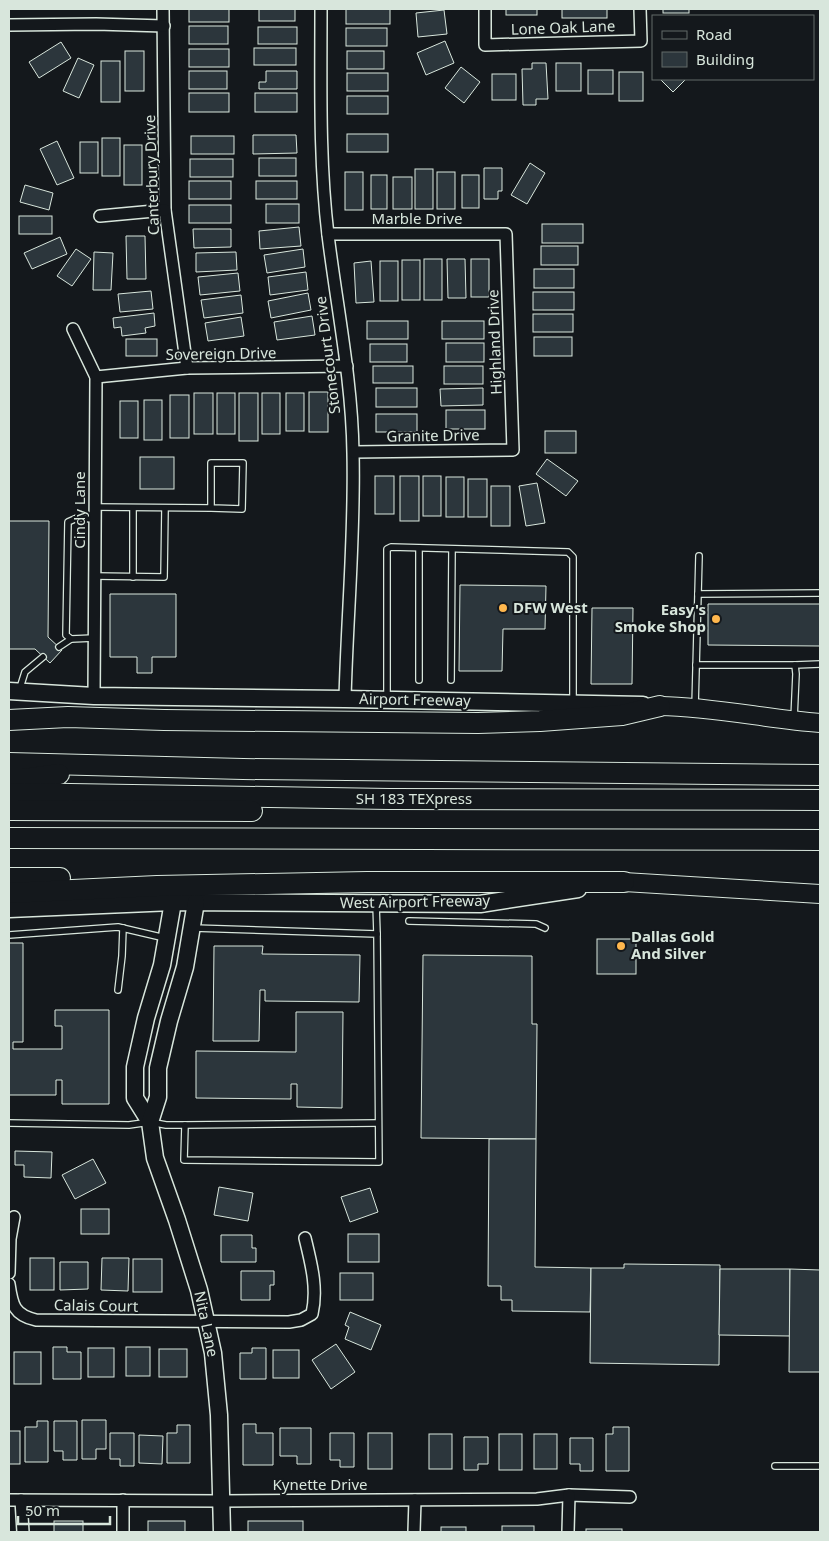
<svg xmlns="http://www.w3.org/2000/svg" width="829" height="1541" font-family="'Noto Sans',sans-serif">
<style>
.building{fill:#2c363c;stroke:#d8e6dc}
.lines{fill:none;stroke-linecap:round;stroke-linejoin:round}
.lane-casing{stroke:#d8e6dc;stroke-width:8}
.street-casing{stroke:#d8e6dc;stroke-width:14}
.secondary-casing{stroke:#d8e6dc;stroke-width:19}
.primary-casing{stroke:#d8e6dc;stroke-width:20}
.highway-casing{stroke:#d8e6dc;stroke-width:22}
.lane{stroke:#14181c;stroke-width:5.5}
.street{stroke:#14181c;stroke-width:11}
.secondary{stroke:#14181c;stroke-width:16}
.primary{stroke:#14181c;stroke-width:18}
.highway{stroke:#14181c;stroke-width:20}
.poi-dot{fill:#ffb74d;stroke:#14181c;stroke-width:2}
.labels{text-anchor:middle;stroke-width:4;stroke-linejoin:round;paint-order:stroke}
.street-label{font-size:15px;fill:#d8e6dc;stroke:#14181c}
.poi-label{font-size:15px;font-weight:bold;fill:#d8e6dc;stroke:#14181c;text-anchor:start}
</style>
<rect width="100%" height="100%" fill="#14181c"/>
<g class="building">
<rect x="189" y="9" width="40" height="13"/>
<rect x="259" y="9" width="36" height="12"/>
<rect x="346" y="9" width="44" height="15"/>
<rect x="506" y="9" width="31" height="6"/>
<rect x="562" y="9" width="45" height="9"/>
<rect x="663" y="9" width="26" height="4"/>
<path d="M444,10L447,34L418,37L416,13Z"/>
<rect x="189" y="26" width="39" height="18"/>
<rect x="258" y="27" width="39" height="17"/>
<rect x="346" y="28" width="41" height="18"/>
<path d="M445,41L454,63L426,75L417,53Z"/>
<path d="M61,42L71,58L39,78L29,62Z"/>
<rect x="254" y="48" width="42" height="17"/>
<rect x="189" y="49" width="40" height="18"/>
<rect x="125" y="51" width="19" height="40"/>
<rect x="347" y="51" width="37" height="18"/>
<path d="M78,58L94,65L79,98L63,91Z"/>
<rect x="101" y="61" width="19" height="41"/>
<path d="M532,63H546L548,99H536V105H523L522,69H532Z"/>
<rect x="556" y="63" width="25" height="28"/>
<path d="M461,67L480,82L464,103L445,88Z"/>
<rect x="588" y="70" width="25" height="24"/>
<rect x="189" y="71" width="38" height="18"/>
<path d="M266,71H297V89H259V82H266Z"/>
<rect x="619" y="72" width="24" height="29"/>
<rect x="347" y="73" width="41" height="18"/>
<rect x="492" y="74" width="24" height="26"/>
<path d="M660,79H686L673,92Z"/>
<rect x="189" y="93" width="40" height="19"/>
<rect x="255" y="93" width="42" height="19"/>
<rect x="347" y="96" width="41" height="18"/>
<rect x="347" y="134" width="41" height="18"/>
<path d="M253,135H296L297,153L253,154Z"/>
<rect x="191" y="136" width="43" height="18"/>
<rect x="102" y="138" width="18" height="38"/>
<path d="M57,141L74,178L57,185L40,149Z"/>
<rect x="80" y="142" width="18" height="31"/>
<rect x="124" y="145" width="18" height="40"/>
<rect x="259" y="158" width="37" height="18"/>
<rect x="190" y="159" width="43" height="18"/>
<path d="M530,163L545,173L527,204L511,195Z"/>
<path d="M484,168H502V191H498V199H484Z"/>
<rect x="415" y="169" width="18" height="40"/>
<rect x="345" y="172" width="18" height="38"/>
<rect x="437" y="172" width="18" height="37"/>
<rect x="371" y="175" width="16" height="34"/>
<rect x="462" y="175" width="17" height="33"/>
<rect x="393" y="177" width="19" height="32"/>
<rect x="189" y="181" width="42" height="18"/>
<rect x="256" y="181" width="41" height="18"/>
<path d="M25,185L53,193L49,210L20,202Z"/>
<rect x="266" y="204" width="33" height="19"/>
<rect x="189" y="205" width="42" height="18"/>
<rect x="19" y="216" width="33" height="18"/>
<rect x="542" y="224" width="41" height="19"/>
<path d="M299,227L301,246L260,249L259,231Z"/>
<path d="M193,229H231V247L194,248Z"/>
<path d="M126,236H145L146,279H127Z"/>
<path d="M60,237L67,254L32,269L24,253Z"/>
<rect x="541" y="246" width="37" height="19"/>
<path d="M76,249L91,259L72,286L57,276Z"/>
<path d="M303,249L305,267L267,273L264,255Z"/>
<path d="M94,252L113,253L111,290H93Z"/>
<path d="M236,252L237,270L196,272V253Z"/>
<rect x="424" y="259" width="18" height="41"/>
<path d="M447,259H465L466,298H448Z"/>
<rect x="471" y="259" width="18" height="38"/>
<rect x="402" y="260" width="18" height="40"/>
<path d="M371,261L374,302L356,303L354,263Z"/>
<rect x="380" y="261" width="18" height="40"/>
<rect x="534" y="269" width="40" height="19"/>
<path d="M306,272L308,290L270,295L268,277Z"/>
<path d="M238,273L240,291L200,295L198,277Z"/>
<path d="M151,291L153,309L120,312L118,294Z"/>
<rect x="533" y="292" width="41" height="18"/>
<path d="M308,293L311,310L271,318L268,301Z"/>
<path d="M241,295L243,313L204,318L201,300Z"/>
<path d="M154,313L155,326L145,328L146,333L122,336L121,327L114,328L113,318Z"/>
<rect x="533" y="314" width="40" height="18"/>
<path d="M312,316L315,335L277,340L274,322Z"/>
<path d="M241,317L244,336L208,341L205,323Z"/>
<rect x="367" y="321" width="41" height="18"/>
<rect x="442" y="321" width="42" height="18"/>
<rect x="534" y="337" width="38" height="19"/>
<rect x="126" y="339" width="31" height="17"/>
<rect x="446" y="343" width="38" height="19"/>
<rect x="370" y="344" width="37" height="18"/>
<rect x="373" y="366" width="40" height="17"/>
<rect x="444" y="366" width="39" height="18"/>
<rect x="376" y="388" width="41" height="19"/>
<path d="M483,388V405L441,406L440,389Z"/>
<rect x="309" y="392" width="19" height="40"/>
<rect x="194" y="393" width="19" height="41"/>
<rect x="217" y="393" width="18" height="41"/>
<rect x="239" y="393" width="19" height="48"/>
<rect x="262" y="393" width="18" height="41"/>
<rect x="286" y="393" width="18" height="38"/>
<rect x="170" y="395" width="19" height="43"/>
<rect x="144" y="400" width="18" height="40"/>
<rect x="120" y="401" width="18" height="37"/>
<rect x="446" y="410" width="39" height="19"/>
<rect x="376" y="414" width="41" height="18"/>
<rect x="545" y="431" width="31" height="22"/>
<rect x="140" y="457" width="34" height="32"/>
<path d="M547,459L578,481L566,496L536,474Z"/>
<rect x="375" y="476" width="19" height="38"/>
<rect x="400" y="476" width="19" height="45"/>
<rect x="423" y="476" width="18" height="40"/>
<rect x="446" y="477" width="18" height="40"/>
<rect x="468" y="479" width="19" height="38"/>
<path d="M537,483L545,523L526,526L519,486Z"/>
<rect x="491" y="486" width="19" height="40"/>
<path d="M9,521H49L48,637L62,650L50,663L35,649H9Z"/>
<path d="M460,585L546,586L545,629H503L502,671H459Z"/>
<path d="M110,594H176V657H152V673H137V657H110Z"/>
<path d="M708,604H820V646L708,645Z"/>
<path d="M592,608H633L632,684H591Z"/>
<rect x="597" y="939" width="39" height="35"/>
<path d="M9,943H23V1042H13V1049H62V1026H55V1010H109V1104H62V1080H56V1095H9Z"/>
<path d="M214,946H263L262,954L360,955L359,1002L265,1001V990H260L259,1041H213Z"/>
<path d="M423,955L532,956V1024H537L536,1139L421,1138Z"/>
<path d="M296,1012H343L342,1108L297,1107V1084H291V1099L196,1098V1051L296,1052Z"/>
<path d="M489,1139H536L535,1267L591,1268L590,1312L512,1311V1300H501V1286H488Z"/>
<path d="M15,1151L52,1152L51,1178L24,1177V1165H15Z"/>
<path d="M93,1159L106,1183L75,1199L62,1175Z"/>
<path d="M219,1187L253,1193L248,1221L214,1215Z"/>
<path d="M370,1188L378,1212L350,1222L341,1197Z"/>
<rect x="81" y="1209" width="28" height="25"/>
<rect x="348" y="1234" width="31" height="28"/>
<path d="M221,1235H252V1248H256V1262H221Z"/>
<rect x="30" y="1258" width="24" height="32"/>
<path d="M102,1258H129L128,1291L101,1290Z"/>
<rect x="133" y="1259" width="29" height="33"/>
<path d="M60,1262H88V1289L60,1290Z"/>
<path d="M624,1264L720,1265L719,1365L590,1363L591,1268H624Z"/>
<path d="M720,1269H790V1336L719,1335Z"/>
<path d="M790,1269L820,1270V1372H789Z"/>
<path d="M241,1271H274V1285H270V1300H241Z"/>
<rect x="340" y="1273" width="33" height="27"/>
<path d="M350,1312L381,1325L371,1350L345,1339L349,1327L345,1325Z"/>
<path d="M336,1344L355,1372L331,1389L312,1360Z"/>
<path d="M53,1347H67V1352H81V1379H53Z"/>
<rect x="126" y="1347" width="24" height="29"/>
<rect x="88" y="1348" width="26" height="29"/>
<path d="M252,1348H266V1379H240V1353H252Z"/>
<rect x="159" y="1349" width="28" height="28"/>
<rect x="273" y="1350" width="26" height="28"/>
<rect x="14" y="1352" width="27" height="32"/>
<path d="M82,1420H106V1449H96V1459H82Z"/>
<path d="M37,1421H48V1462H25V1427H37Z"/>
<path d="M54,1421H77V1460H63V1451H54Z"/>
<path d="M243,1424H256V1433H273V1465H243Z"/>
<path d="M177,1425H190V1463H167V1433H177Z"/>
<path d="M613,1427H629V1471H606V1434H613Z"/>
<path d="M280,1428H311V1464H297V1456H280Z"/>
<rect x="9" y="1431" width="11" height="33"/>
<path d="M110,1433H134V1466H120V1459H110Z"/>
<path d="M330,1433H354V1467H340V1460H330Z"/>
<rect x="368" y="1433" width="24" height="36"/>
<rect x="429" y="1434" width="23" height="35"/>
<rect x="499" y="1434" width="23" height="36"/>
<rect x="534" y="1434" width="23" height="35"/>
<path d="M139,1435L163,1436L162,1464L139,1463Z"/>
<path d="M464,1437H488V1464H478V1470H464Z"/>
<path d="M570,1438H593V1471H580V1464H570Z"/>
<rect x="54" y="1521" width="29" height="11"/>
<rect x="148" y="1521" width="37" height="11"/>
<rect x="248" y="1521" width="55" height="11"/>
<rect x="502" y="1526" width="32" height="6"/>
<rect x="441" y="1527" width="25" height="5"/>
<rect x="586" y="1529" width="36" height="3"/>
</g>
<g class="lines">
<g class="lane-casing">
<g id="lane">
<path d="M95,507L211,508V463H243L242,509L211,508"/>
<path d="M419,548V680"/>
<path d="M95,576L164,577L165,508"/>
<path d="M133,577V508"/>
<path d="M698,594L820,593"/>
<path d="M94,638L71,639L66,635L68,522L77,518L95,519"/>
<path d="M59,647L71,639"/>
<path d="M696,665H795L796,674L794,719"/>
<path d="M795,665L820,664"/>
<path d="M451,680L452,549"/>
<path d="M19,691L25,672L43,657"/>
<path d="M387,697V549L391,547L568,552L573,557V703"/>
<path d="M695,707L699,556"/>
<path d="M376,904L377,934"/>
<path d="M409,921L536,924L545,928"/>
<path d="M9,935L118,927L165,938"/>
<path d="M118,990L122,956L123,928"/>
<path d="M9,1123L129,1125L150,1122L166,1125H185L184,1160L379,1162L377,934L193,928"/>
<path d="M185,1125L378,1123"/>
<path d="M775,1466H820"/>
</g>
</g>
<g class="street-casing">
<g id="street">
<path d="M163,9L165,210L187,368"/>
<path d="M321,9C321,84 319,160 328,235C337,308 352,380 353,453C355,535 347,617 345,699"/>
<path d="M485,9V45L641,41L640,9"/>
<path d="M9,25L96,24L164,26"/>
<path d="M100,216L165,210"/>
<path d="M328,234H506L513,450L354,452"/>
<path d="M73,329L96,377L94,696"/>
<path d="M96,377L187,368L347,366"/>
<path d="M9,1273L10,1239L14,1217"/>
<path d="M9,1284C12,1305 14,1315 36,1320L289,1322L301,1320L312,1314C318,1288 311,1263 305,1238"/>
<path d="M9,1500L222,1501L537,1499L569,1495L630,1497"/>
<path d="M21,1500L23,1532"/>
<path d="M123,1500V1532"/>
<path d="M414,1532L415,1500"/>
<path d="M568,1532L569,1495"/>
</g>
</g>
<g class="secondary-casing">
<g id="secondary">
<path d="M9,691L94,696L345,699L643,705"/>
<path d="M173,902L162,965L146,1018L135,1067V1098L150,1122L155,1158L177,1220L199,1290L213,1353L219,1415L222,1532"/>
<path d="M9,909L173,902L480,904L578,889"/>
<path d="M150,1122L158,1097V1068L169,1021L185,967L196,902"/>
</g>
</g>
<g class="primary-casing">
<g id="primary">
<path d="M660,706C714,707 767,719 820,723"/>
<path d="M624,882L820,894"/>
</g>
</g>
<g class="highway-casing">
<g id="highway">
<path d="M9,720L68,717L164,720L478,723L540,721L622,715L660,706"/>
<path d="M9,763L243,769L820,775"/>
<path d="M9,779H24L59,774"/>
<path d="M9,793L389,799L820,800"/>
<path d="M9,810L252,811"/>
<path d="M9,838L820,840"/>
<path d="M9,878H60"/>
<path d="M9,893L157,886L367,882H624"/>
</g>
</g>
<use href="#lane" class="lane"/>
<use href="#street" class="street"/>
<use href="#secondary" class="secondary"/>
<use href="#primary" class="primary"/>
<use href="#highway" class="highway"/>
</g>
<g class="poi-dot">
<circle cx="503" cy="608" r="5"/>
<circle cx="716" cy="619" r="5"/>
<circle cx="621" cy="946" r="5"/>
</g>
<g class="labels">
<g class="street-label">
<text transform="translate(563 28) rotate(-2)" y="5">Lone Oak Lane</text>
<text transform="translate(152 175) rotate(-92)" y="5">Canterbury Drive</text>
<text x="417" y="224">Marble Drive</text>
<text transform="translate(495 342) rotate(-92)" y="5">Highland Drive</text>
<text transform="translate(221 354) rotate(-1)" y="5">Sovereign Drive</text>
<text transform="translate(328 355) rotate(-97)" y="5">Stonecourt Drive</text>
<text transform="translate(433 436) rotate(-1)" y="5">Granite Drive</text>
<text transform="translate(80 510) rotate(-90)" y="5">Cindy Lane</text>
<text transform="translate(415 700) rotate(1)" y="5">Airport Freeway</text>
<text x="414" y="804">SH 183 TEXpress</text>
<text transform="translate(415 902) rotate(-1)" y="5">West Airport Freeway</text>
<text transform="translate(96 1306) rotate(1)" y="5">Calais Court</text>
<text transform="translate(206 1324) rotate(78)" y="5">Nita Lane</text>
<text x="320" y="1490">Kynette Drive</text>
</g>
<g class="poi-label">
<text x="513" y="613">DFW West</text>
<text x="706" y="615" text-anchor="end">Easy's<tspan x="706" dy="17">Smoke Shop</tspan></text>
<text x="631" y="942">Dallas Gold<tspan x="631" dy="17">And Silver</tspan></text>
</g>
</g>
<rect width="829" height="1541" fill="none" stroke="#d8e6dc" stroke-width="20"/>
<rect x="652" y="15" width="162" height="65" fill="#14181c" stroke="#626a69"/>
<rect x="662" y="31" width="25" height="8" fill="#14181c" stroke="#626a69"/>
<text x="696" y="40" font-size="15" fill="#d8e6dc">Road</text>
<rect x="662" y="52" width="25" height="15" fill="#2c363c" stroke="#626a69"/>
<text x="696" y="65" font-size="15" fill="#d8e6dc">Building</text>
<path d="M18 1516v8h92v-8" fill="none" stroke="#d8e6dc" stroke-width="2.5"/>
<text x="25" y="1516" font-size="15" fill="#d8e6dc" stroke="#14181c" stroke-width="4" paint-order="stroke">50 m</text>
</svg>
